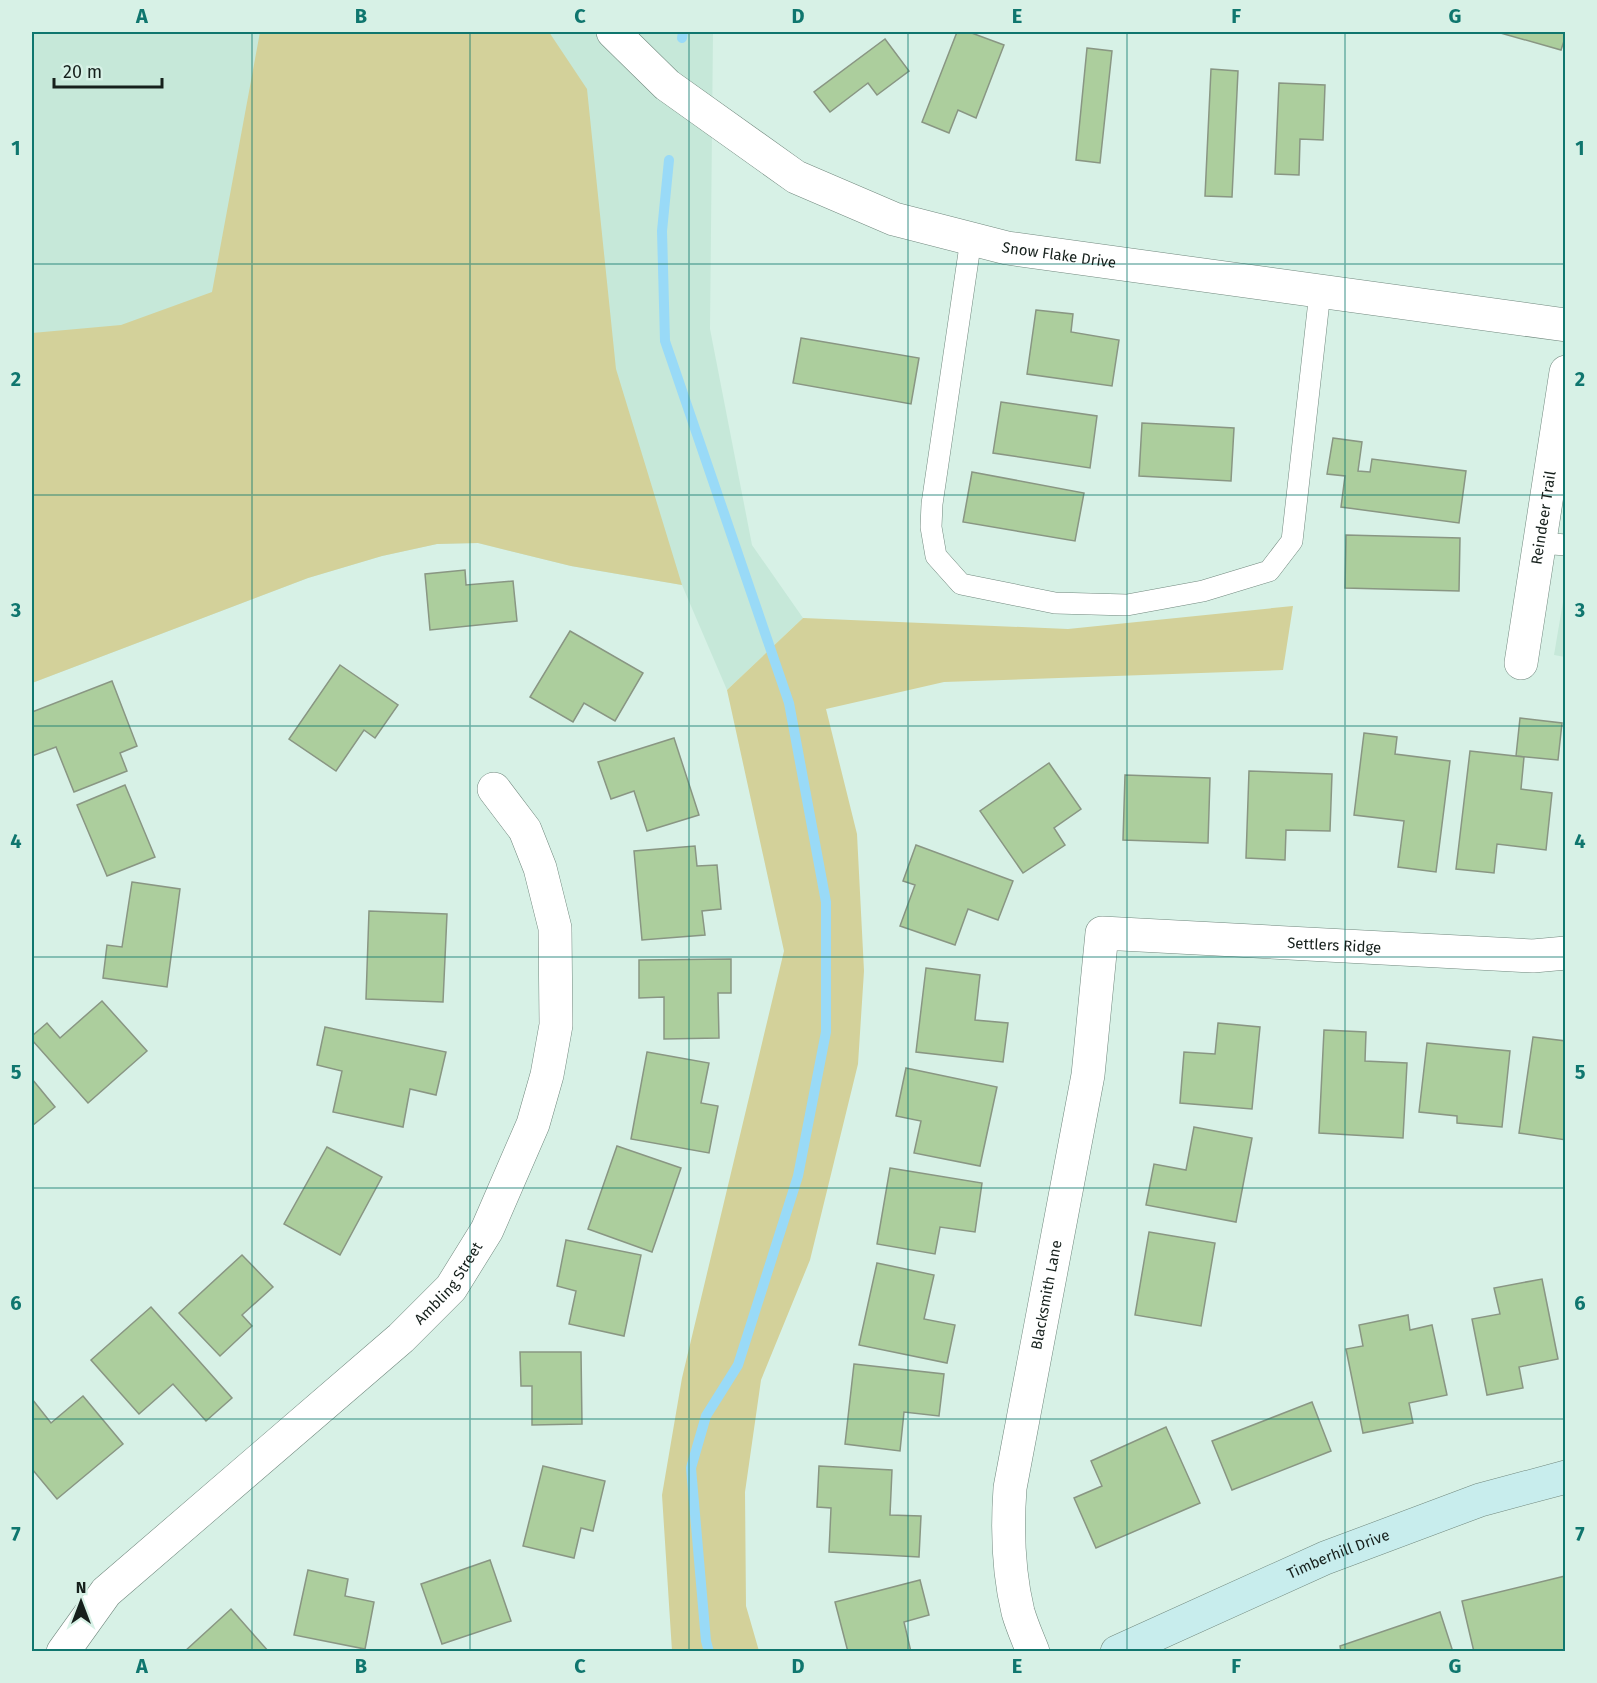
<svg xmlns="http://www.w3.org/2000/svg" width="1597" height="1683" font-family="'Fira Sans',sans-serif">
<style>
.built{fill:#c6e8d9}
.green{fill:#d3d19a}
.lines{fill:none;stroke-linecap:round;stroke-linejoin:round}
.stream{stroke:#99daf7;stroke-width:10}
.building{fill:#acce9d;stroke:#899683;stroke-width:1.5}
.lane-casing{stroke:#71887e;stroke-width:22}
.street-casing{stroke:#71887e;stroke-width:34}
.secondary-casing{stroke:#71887e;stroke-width:34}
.lane{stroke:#fff;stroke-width:21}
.street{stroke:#fff;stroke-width:33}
.secondary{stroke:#c8eded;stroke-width:33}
.grid{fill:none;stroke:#0f766e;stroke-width:1.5;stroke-opacity:0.55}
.labels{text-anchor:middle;stroke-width:6;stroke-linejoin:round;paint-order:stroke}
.street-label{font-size:15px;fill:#16201c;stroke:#d7f1e6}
.neatline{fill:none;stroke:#0f766e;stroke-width:2}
.grid-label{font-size:20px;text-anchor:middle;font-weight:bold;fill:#0f766e}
</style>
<rect width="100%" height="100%" fill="#d7f1e6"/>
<g class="built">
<path d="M32,32H713L710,329L752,545L803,618L727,690L682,585L571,566L478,543L437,544L382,556L308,578L32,683Z"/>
<path d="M1565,590V657L1554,655Z"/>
</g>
<g class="green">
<path d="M260,32H549L587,89L616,369L682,585L571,566L478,543L437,544L382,556L308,578L32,683V333L121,325L212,292Z"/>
<path d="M1293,606L1283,670L944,682L826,709L857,834L864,971L858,1064L810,1260L761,1380L745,1492L746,1606L759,1651H672L662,1495L682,1378L784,951L727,690L803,618L1068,629Z"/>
</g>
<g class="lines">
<g class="stream">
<path d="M682,38L683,32"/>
<path d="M669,160L662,231L665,341L789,703L826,902V1032L798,1176L738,1365L706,1416L691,1468L706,1641L709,1652"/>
</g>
</g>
<g class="building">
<path d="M957,32H969L1004,45L976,118L958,110L949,133L922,122Z"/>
<path d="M1497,32H1566V35L1561,50Z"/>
<path d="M885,39L909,71L877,95L868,83L830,112L814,92Z"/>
<path d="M1087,48L1112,51L1100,163L1076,160Z"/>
<path d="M1211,69L1238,71L1232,197L1205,196Z"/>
<path d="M1279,83L1325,85L1323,140L1300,139L1299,175L1275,174Z"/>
<path d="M1036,310L1073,314L1071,332L1119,340L1112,386L1027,374Z"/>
<path d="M801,338L919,358L911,404L793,383Z"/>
<path d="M1001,402L1097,416L1090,468L993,453Z"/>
<path d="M1142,423L1234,428L1231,481L1139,476Z"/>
<path d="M1333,438L1362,442L1358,471L1370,472L1372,459L1466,471L1459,523L1341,507L1345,476L1327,474Z"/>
<path d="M972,472L1084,493L1075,541L963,522Z"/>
<path d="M1346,535L1460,538L1459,591L1345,588Z"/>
<path d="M465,570L466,585L513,581L517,621L430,630L425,574Z"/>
<path d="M570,631L643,673L615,721L584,703L573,722L530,697Z"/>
<path d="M340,665L398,705L375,738L364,730L336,771L289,739Z"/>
<path d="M112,681L137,746L120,753L127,771L74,792L56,747L32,756V712Z"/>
<path d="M1520,718L1562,723L1558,760L1516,756Z"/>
<path d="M1364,733L1397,737L1395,754L1450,761L1436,872L1398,867L1404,821L1354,815Z"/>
<path d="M674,738L699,815L647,831L634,791L611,799L598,762Z"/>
<path d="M1470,751L1524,757L1521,789L1552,793L1546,850L1497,844L1494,873L1456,869Z"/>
<path d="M1049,763L1081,809L1054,828L1065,845L1023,873L980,811Z"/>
<path d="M1249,771L1332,774L1330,831L1286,830L1285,860L1246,858Z"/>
<path d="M1125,775L1210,778L1208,843L1123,840Z"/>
<path d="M125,785L155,857L107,876L77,805Z"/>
<path d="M916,845L1013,881L998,920L968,909L955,945L900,926L915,885L903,881Z"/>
<path d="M695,846L697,866L717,865L721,909L702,911L705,935L642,940L634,851Z"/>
<path d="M132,882L180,889L167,987L103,978L107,945L122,947Z"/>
<path d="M369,911L447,914L443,1002L366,999Z"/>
<path d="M731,959V993H718L719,1038L664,1039V997L639,998V960Z"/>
<path d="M926,968L980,975L975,1020L1008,1023L1003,1062L916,1052Z"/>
<path d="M102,1001L147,1051L88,1103L32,1040V1036L47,1023L60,1038Z"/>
<path d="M1218,1023L1260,1027L1252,1109L1180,1103L1184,1052L1215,1054Z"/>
<path d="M325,1027L446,1052L436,1095L410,1089L403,1127L333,1112L342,1071L317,1065Z"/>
<path d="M1324,1030L1366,1032L1365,1061L1407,1063L1403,1138L1319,1133Z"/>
<path d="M1533,1037L1566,1041V1140L1519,1133Z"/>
<path d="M1427,1043L1510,1051L1502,1127L1457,1123V1116L1419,1112Z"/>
<path d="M647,1052L709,1063L701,1103L718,1106L709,1153L631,1139Z"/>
<path d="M906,1068L997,1087L980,1166L914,1153L921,1121L896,1116Z"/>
<path d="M32,1079L55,1107L32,1126Z"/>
<path d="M1194,1127L1252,1138L1236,1222L1146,1205L1154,1164L1186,1170Z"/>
<path d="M617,1146L681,1168L652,1252L588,1229Z"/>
<path d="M327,1147L382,1177L340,1255L284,1224Z"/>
<path d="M890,1168L982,1183L975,1232L940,1227L935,1254L877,1244Z"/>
<path d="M1149,1232L1215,1243L1201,1326L1135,1315Z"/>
<path d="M566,1240L641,1255L624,1336L569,1324L576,1291L557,1286Z"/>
<path d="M242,1255L273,1287L242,1315L252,1326L220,1356L179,1313Z"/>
<path d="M877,1263L934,1275L924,1319L955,1325L947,1363L859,1345Z"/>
<path d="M1542,1279L1558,1359L1519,1367L1523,1388L1487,1395L1472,1319L1500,1314L1494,1288Z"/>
<path d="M151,1307L232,1398L206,1421L173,1384L139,1414L91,1360Z"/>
<path d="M1408,1315L1410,1330L1432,1325L1447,1395L1409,1403L1413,1423L1363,1433L1346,1349L1363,1346L1359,1325Z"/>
<path d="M520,1352H581L582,1424L532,1425V1386H521Z"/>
<path d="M854,1364L944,1374L939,1416L904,1412L900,1451L845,1444Z"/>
<path d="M83,1396L123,1444L57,1499L32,1469V1399L51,1423Z"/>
<path d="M1312,1402L1331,1451L1232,1490L1212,1441Z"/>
<path d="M1166,1427L1200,1503L1096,1548L1074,1498L1102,1486L1091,1461Z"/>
<path d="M543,1466L605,1481L593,1531L581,1528L574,1558L523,1546Z"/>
<path d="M819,1466L892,1470L890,1515L921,1516L919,1557L829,1552L831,1508L817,1507Z"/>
<path d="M490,1560L511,1621L442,1644L421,1584Z"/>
<path d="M308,1570L348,1579L345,1596L374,1602L365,1649L294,1635Z"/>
<path d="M1565,1576L1566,1650L1560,1652H1474L1462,1601Z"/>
<path d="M920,1580L929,1615L904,1622L911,1652H848L835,1602Z"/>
<path d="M231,1609L269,1652H184Z"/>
<path d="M1440,1612L1453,1652H1341L1340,1646Z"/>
</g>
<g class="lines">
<g class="lane-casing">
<g id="lane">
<path d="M971,239L932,504L931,527L936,556L961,584L1055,603L1127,605L1203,591L1269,571L1292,541L1320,292"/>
<path d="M1540,543L1566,545"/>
</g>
</g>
<g class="street-casing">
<g id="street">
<path id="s1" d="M613,32L667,85L796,177L894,219L1007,248L1566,325"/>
<path id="s2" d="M1521,663L1566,372"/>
<path id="s3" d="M63,1652L106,1592L401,1338L451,1288L487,1230L533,1124L547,1075L556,1025L555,928L540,868L525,830L494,789"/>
<path id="s4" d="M1033,1652C1028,1639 1022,1626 1018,1612C1008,1571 1007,1530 1010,1488L1088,1075L1102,933L1533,956L1566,953"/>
</g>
</g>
<g class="secondary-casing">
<g id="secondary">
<path id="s5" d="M1117,1652L1325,1558L1480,1500L1566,1477"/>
</g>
</g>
<use href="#lane" class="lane"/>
<use href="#street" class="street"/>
<use href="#secondary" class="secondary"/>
</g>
<path class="grid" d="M252,32V1652M470,32V1652M689,32V1652M908,32V1652M1127,32V1652M1345,32V1652M32,264H1566M32,495H1566M32,726H1566M32,957H1566M32,1188H1566M32,1419H1566"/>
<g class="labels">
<g class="street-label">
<text dy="5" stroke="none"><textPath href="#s1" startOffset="510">Snow Flake Drive</textPath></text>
<text dy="5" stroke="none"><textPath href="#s2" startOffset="147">Reindeer Trail</textPath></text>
<text dy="5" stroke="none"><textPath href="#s4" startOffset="963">Settlers Ridge</textPath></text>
<text dy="5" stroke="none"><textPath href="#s3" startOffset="536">Ambling Street</textPath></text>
<text dy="5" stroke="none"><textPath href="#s4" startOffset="364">Blacksmith Lane</textPath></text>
<text dy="5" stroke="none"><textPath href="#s5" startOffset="242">Timberhill Drive</textPath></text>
</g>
</g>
<rect width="1597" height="1683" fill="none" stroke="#d7f1e6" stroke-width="66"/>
<g transform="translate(81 1602)" stroke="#d7f1e6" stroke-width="4.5" paint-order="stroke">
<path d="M0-4.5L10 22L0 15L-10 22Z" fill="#16201c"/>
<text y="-9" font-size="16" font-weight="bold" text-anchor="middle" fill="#16201c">N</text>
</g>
<path d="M54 78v9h108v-9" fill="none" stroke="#16201c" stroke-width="3"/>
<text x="63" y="78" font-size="18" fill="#16201c" stroke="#d7f1e6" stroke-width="4.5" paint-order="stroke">20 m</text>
<rect x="33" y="33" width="1531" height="1617" class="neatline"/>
<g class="grid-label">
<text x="142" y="23">A</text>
<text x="361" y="23">B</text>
<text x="580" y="23">C</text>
<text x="798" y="23">D</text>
<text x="1017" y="23">E</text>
<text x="1236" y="23">F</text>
<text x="1455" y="23">G</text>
<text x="16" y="155">1</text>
<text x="1580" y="155">1</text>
<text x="16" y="386">2</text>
<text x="1580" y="386">2</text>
<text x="16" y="617">3</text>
<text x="1580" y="617">3</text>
<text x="16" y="848">4</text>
<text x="1580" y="848">4</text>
<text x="16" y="1079">5</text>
<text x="1580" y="1079">5</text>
<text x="16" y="1310">6</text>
<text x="1580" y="1310">6</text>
<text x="16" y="1541">7</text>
<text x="1580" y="1541">7</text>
<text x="142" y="1673">A</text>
<text x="361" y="1673">B</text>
<text x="580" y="1673">C</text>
<text x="798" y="1673">D</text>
<text x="1017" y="1673">E</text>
<text x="1236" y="1673">F</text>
<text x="1455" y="1673">G</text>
</g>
</svg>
